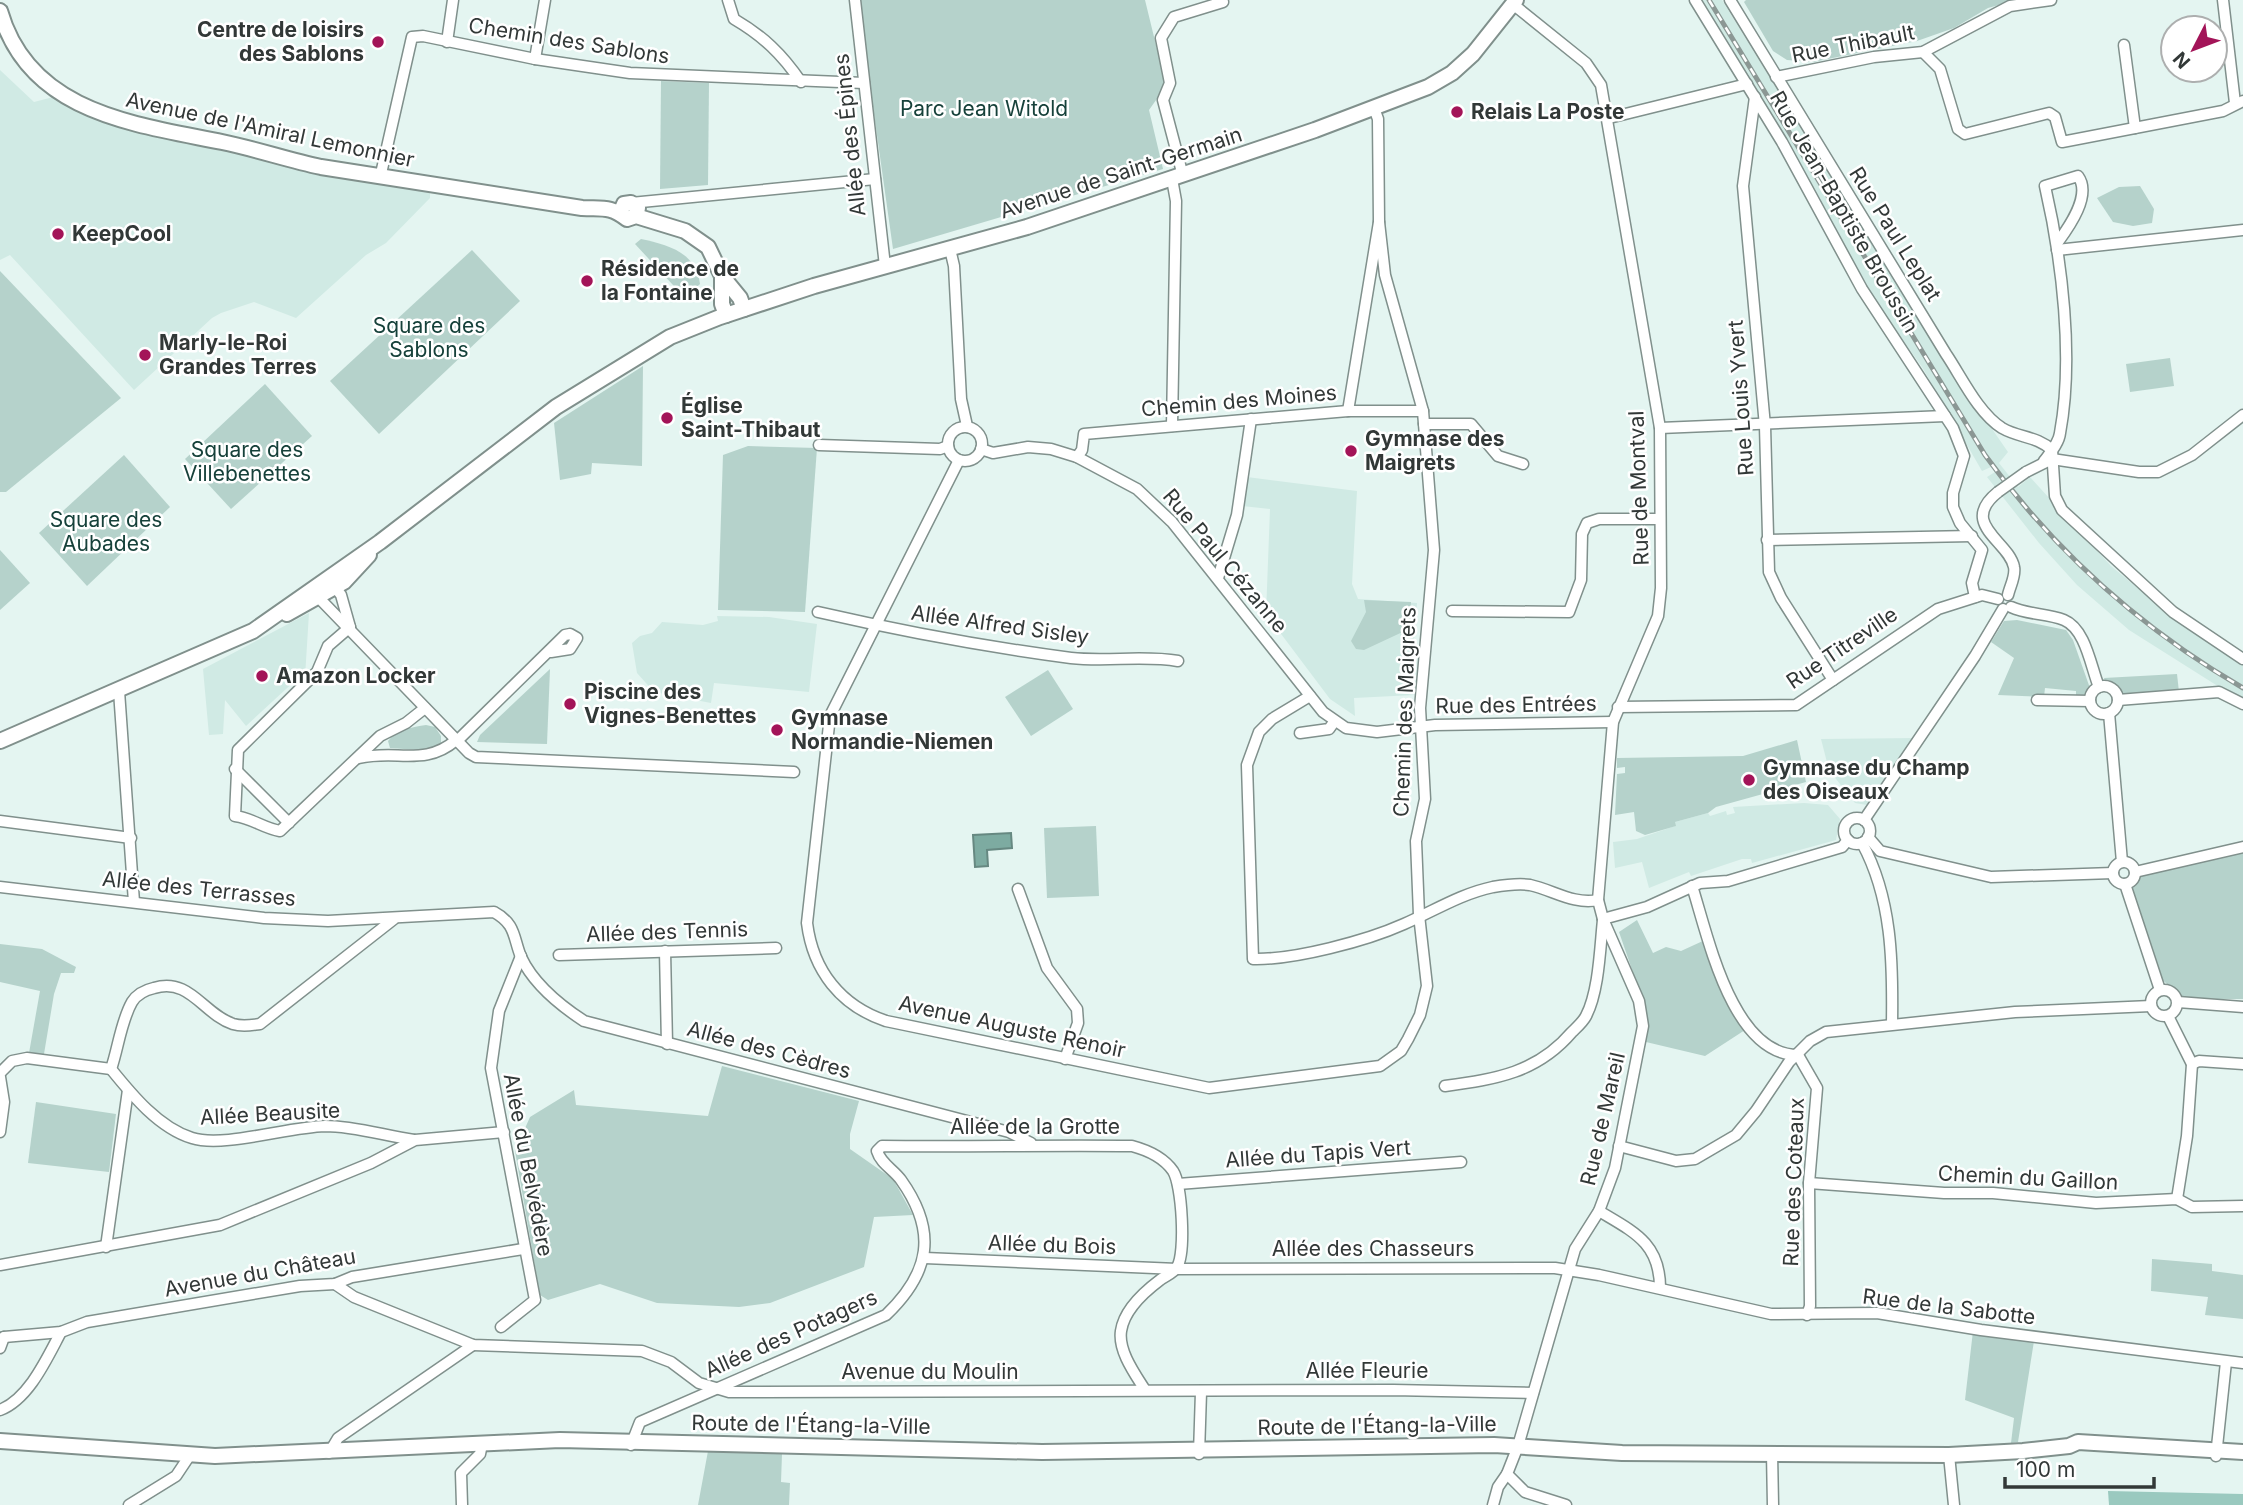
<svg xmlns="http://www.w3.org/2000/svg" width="2243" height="1505" font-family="Inter,sans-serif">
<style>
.built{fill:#d0eae4}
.green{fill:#b5d2cb}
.forest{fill:#9ac9bf}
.water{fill:#7daba1;stroke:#668881;stroke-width:2}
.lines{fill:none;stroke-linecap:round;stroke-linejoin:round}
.street-casing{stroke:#80908c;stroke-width:13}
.secondary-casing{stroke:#80908c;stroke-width:18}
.street{stroke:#fff;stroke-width:10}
.secondary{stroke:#fff;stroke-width:14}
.rail-casing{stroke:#8b9794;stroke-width:5}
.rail{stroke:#fff;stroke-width:2.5;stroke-dasharray:8;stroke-linecap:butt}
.street-bridge-casing{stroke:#80908c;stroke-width:13;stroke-linecap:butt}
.street-bridge{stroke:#fff;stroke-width:10}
.poi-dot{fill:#a31458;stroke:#fff;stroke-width:2.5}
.labels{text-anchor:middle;stroke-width:5;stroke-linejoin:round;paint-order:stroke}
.poi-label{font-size:21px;font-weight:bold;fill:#323837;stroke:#fff;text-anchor:start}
.street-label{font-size:21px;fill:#323837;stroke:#fff}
.park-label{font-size:21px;fill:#16413a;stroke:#fff}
</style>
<rect width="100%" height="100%" fill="#e4f5f1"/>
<g class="built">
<path d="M1698,0H1722L1936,348L2008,452L1999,463L2018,487L2030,477L2111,566L2164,610L2243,663V702L2129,630L2077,585L2039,543L1987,477L1995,472L1991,467L1982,471L1922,367L1875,301Z"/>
<path d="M0,70L34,102L61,95L86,108L430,186V198L386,243L366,255L296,318L254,302L221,313L212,318L134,390L10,255L0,260Z"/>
<path d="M1247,477L1357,491L1352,584L1358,599L1417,603L1410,692L1414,695L1354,698L1355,716L1330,699L1266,614L1270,509L1242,506Z"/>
<path d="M309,613L305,677L298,678L246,726L225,700L223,734L209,735L203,669Z"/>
<path d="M717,616L769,617L817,624L809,692L714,683L711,703L654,692L637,673L632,643L640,636L652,633L662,622L703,625L718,621Z"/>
<path d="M1916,738L1867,805L1855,803L1829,770L1821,739Z"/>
<path d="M1804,803L1828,805L1840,819L1836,840L1752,863L1751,859H1742L1691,876L1689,872L1649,888L1642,862L1615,868L1613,842L1637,839L1675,826V822L1708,813L1710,816L1726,811L1727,815L1735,813L1733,807Z"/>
</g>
<g class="green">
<path d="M858,0H1145L1166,86L1149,110L1163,169L893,249Z"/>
<path d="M1746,0H2017L1988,8L1954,28L1917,41L1813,62L1787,60L1773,51L1744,2Z"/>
<path d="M661,81L709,83L708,185L660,189Z"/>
<path d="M2140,186L2154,209L2152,223L2133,226L2113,222L2097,198L2119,187Z"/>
<path d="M641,239C668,245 696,252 700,284L685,298L635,244Z"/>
<path d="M472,250L520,301L379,434L330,381Z"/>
<path d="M0,271L121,398L6,492H0Z"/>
<path d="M2170,358L2174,386L2130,392L2126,364Z"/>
<path d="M643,366L642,466L592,463L591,474L560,480L554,423Z"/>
<path d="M265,384L312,436L231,509L185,459Z"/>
<path d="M748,446L817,448L805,612L718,610L723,455Z"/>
<path d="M124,455L170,507L87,586L39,533Z"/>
<path d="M0,550L30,583L0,610Z"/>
<path d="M1364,600L1411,602L1409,629L1364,650L1356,649L1351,641L1366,612Z"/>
<path d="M2017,620L2066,630L2073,640L2091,691L2087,697L2076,698V691L2045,688L2044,697L1998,695L2014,658L1991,642L2004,621Z"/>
<path d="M550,669L547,744L477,742L480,735Z"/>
<path d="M1048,670L1073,709L1031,736L1005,697Z"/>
<path d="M2177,674L2179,692L2120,695L2106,684L2104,678Z"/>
<path d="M426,725L435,727L441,736V745L431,751L390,748L388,741C396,730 413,727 426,725Z"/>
<path d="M1797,740L1806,782L1716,807L1708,813L1675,822L1676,826L1645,835L1636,831L1634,812L1615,815L1617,774L1625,773V767L1617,768V758L1743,756Z"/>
<path d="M1096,826L1099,896L1047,898L1044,828Z"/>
<path d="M2243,851V999H2185L2160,978L2130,886L2139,874Z"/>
<path d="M1637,920L1653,953L1666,947L1681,951L1705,940L1745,1030L1705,1056L1646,1042L1647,1013L1619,932Z"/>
<path d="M0,944L42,949L76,967L74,973H61L54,994L44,1054L29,1053L40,991L0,982Z"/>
<path d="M722,1066L859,1101L850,1134V1149L893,1179L913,1215L874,1217L864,1267L770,1303L739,1307L657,1303L600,1284L548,1300L540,1295L515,1151L530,1117L574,1090L576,1105L708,1116Z"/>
<path d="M36,1102L116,1114L109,1172L28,1163Z"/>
<path d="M2152,1259L2212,1264V1271L2243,1275V1319L2205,1315L2208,1297L2151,1291Z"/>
<path d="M1973,1331L2034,1341L2018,1442L2011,1443L2014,1418L1965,1400Z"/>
<path d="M708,1451L782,1454L781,1482L790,1483L789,1505H698Z"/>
</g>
<path class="forest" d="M2108,1491L2243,1494V1505H2109Z"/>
<path class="water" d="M1011,833L1012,848L987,850L988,866L975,867L973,835Z"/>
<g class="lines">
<g class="street-casing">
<g id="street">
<path d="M728,0L734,19C763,36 782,54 801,82"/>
<path d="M855,0L885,266"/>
<path d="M1695,0L1782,142L1862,289L1953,428L1964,456L1953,493V507L1960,523L1982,550L1972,583L1975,597"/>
<path d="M1730,0L1946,354C1961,376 1978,413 2002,428C2019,438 2037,436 2052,450L2055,496L2062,510L2173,612L2243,659"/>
<path d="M2223,0L2235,103"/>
<path d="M1514,5L1586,63L1601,85L1660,428L1661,588L1658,616L1613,722L1598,900L1603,919L1639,1001L1643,1026L1615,1168L1599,1211L1575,1249L1518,1446L1507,1474L1525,1492L1566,1505"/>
<path d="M447,42L453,0"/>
<path d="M2124,45L2135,128"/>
<path d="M1923,52L1940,69L1958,129L1965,134L2049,113L2055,117L2062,142L2223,111L2243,101"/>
<path d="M535,59L545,0"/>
<path d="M1776,77L1874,57L1923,52L2010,6L2051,0"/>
<path d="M1755,97L1743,186L1765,426L1769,572L1781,598L1833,680"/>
<path d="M1609,118L1747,84"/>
<path d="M1183,176L1163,100L1170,83L1161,38L1174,17L1223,2"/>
<path d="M380,178L412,37L423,36L535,59L630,73L864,83"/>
<path d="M631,203L875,179"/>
<path d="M950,249L954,266L961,399L967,426"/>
<path d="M2057,250L2243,230"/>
<path d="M1348,411L1379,222L1378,119L1374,108"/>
<path d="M1424,424H1471L1498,456L1523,464"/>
<path d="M1172,426L1176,201L1172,179"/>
<circle cx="965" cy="444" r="17"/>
<path d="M1660,428L1945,416"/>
<path d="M819,445L940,449L948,446"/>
<path d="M981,449L993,453L1028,447L1051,449L1077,457L1137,489L1172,522L1323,712L1346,728L1377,732L1435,725L1613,722"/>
<path d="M1077,457L1082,450L1084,434L1348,411H1423"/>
<path d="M959,460L830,716L807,923C813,971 841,1006 886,1021L1209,1088L1380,1066L1401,1051L1408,1039L1420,1015L1427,986L1419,915L1416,841L1425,799L1420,708L1434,550L1423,411L1385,275L1379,222"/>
<path d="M2044,461C2050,453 2059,443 2060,433C2074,358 2062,260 2045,186L2078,176C2092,195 2069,227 2058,242"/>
<path d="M2026,472L2052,459L2139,472H2158L2192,455L2243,415"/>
<path d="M1998,492C1958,524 2009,541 2014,567C2016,576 2010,586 2008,595"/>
<path d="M1767,540L1972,536"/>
<path d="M1218,578L1237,515L1251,419"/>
<path d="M332,583L341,595L350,627"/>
<path d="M318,592L319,598L469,753L476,757L794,772"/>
<path d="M2011,607C2028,615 2047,613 2064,620C2086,629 2091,668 2099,687"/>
<path d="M1452,611L1569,612L1581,580L1582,534L1587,523L1599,519H1660"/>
<path d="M818,612C901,631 987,647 1071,658C1107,662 1143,655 1178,661"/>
<path d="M350,627L328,646L317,672L238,750L235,816C252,818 263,828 280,831L380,736L406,723L425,708"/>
<circle cx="2104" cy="700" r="14"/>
<path d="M119,691L134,902"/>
<path d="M1310,696L1272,719L1259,732L1247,765L1253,959C1294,960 1366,941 1404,924C1434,911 1460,894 1493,887C1505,885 1518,883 1530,885C1553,890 1574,905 1598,900"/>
<path d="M2037,700L2090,701"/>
<path d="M2118,700L2219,692L2243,704"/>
<path d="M1618,707L1796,705L1938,609L1982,595L1998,599"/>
<path d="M2109,713L2122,862"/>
<path d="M1300,733L1329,729L1334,722"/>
<path d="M457,741L565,635L570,634L577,638L570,649L551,652"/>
<path d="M359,758C396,749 425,767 456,740"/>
<path d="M235,769L289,823"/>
<circle cx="1857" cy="831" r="13"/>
<path d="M1864,820L1975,656L2003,609"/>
<path d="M0,821L131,838"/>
<path d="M1868,837L1880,851L1991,877L2113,873"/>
<path d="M1862,843C1892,898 1893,962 1892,1024"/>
<circle cx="2124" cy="873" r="11"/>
<path d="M2135,872L2243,847"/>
<path d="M2125,884L2160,990"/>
<path d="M1692,886C1708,936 1732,1055 1798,1055"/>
<path d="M0,887L264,918L328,921L494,912C516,924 513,937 521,957C533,983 561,1006 584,1021L1009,1132L1031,1143"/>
<path d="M1018,889L1047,968L1077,1009L1078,1023L1065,1059"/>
<path d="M1603,919L1647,907L1700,883L1728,881L1842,847L1848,840"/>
<path d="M665,951L667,1044"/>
<path d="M559,955L776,948"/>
<circle cx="2164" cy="1003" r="13"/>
<path d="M2178,1002L2243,1007"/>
<path d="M2168,1016L2192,1064L2187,1136L2177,1199"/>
<path d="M1798,1055L1817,1088L1809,1183L1810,1306L1807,1315"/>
<path d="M2192,1064L2199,1061L2243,1064"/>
<path d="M111,1069C118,1049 121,1021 132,1002C137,994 145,990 154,988C190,977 203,1014 233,1024C243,1027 251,1025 260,1024L394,919"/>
<path d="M111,1069C132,1095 159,1128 192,1138C223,1148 288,1127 325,1126C355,1126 385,1136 414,1140"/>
<path d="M0,1073L12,1061L27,1058L111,1069"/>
<path d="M0,1077L4,1102L0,1132"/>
<path d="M1445,1086C1496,1079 1537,1073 1572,1032C1576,1028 1583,1022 1586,1016C1599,991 1600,948 1603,920"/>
<path d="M1619,1146L1676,1161L1695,1159L1736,1135L1756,1111L1789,1062L1810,1041L1826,1032L2015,1012L2151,1006"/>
<path d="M1809,1183L1944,1193H1993L2096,1203L2177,1199L2192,1207L2243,1206"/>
<path d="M1178,1184L1461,1162"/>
<path d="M1599,1211C1634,1232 1660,1243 1660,1288"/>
<path d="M106,1247L128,1090"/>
<path d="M925,1258L1177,1269L1555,1268L1599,1275L1771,1314L1877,1313L1981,1330L2243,1363"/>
<path d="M0,1265L220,1225L371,1163L415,1140L504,1132"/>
<path d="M335,1284L354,1297L473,1345L642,1351L671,1362L699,1383L729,1392L1393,1390L1533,1393"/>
<path d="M501,1327L535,1300L491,1068L499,1011L521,956"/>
<path d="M4,1337L61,1332L87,1322L300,1286L335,1284L352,1277L523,1249"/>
<path d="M0,1348L4,1337"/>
<path d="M0,1410C29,1399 47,1358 61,1332"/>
<path d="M631,1445L640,1422L886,1315C930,1273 938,1232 901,1180C893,1169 881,1164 877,1151L882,1146C966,1147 1048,1145 1132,1146C1147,1150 1164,1158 1173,1171C1182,1185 1186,1253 1177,1267C1174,1273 1165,1276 1160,1280C1144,1292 1124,1310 1121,1331C1118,1351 1135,1374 1145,1390"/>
<path d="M329,1453L338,1438L473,1345"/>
<path d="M1772,1453L1773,1505"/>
<path d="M1199,1454L1201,1392"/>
<path d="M1949,1455L1954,1505"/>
<path d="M2216,1456L2226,1362"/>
<path d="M129,1505L176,1476L190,1455"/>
<path d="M462,1505L461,1473L480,1454L482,1444"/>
<path d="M1493,1505L1498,1487L1507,1474"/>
</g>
</g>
<g class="secondary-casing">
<g id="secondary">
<path d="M0,11C29,113 134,124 222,142C256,149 288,160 321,167L582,208C604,209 610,206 627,219L636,216L685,231L708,247L722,276V304L726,315"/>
<path d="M621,211L624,204L631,203L638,208L636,216"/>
<path d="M722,276L740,298L744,309"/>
<path d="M287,614L344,582L369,555"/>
<path d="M0,741L253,631L380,542L556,407L670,337L720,317L814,286L1027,227L1315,130L1428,87L1452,73L1473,54L1516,0"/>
<path d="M0,1441L215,1456L560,1440L1042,1452L1494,1445L1622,1453L1949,1455L2023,1451L2069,1446L2078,1442L2243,1452"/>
</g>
</g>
<use href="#street" class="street"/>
<use href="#secondary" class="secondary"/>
<g class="rail-casing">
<path id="rail" d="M1709,0L1985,455C2055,552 2140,628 2243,688"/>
</g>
<use href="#rail" class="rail"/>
<g class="street-bridge-casing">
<path id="street-bridge" d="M1998,492L2026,472"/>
</g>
<use href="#street-bridge" class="street-bridge"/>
</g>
<g class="poi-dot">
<circle cx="378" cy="42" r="7"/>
<circle cx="1457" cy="112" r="7"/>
<circle cx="58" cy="234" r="7"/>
<circle cx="587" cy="281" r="7"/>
<circle cx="145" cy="355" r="7"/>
<circle cx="667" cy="418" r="7"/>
<circle cx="1351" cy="451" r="7"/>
<circle cx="262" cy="676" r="7"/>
<circle cx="570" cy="704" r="7"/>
<circle cx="777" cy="730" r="7"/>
<circle cx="1749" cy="780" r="7"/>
</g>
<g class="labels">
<g class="poi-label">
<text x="364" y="37" text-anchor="end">Centre de loisirs<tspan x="364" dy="24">des Sablons</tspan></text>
<text x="1471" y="119">Relais La Poste</text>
<text x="72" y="241">KeepCool</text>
<text x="601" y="276">Résidence de<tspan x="601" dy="24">la Fontaine</tspan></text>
<text x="159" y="350">Marly-le-Roi<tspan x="159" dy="24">Grandes Terres</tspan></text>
<text x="681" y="413">Église<tspan x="681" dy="24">Saint-Thibaut</tspan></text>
<text x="1365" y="446">Gymnase des<tspan x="1365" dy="24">Maigrets</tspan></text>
<text x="276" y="683">Amazon Locker</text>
<text x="584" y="699">Piscine des<tspan x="584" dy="24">Vignes-Benettes</tspan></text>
<text x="791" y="725">Gymnase<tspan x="791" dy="24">Normandie-Niemen</tspan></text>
<text x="1763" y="775">Gymnase du Champ<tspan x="1763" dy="24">des Oiseaux</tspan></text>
</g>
<g class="street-label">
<text transform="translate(569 41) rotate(9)" y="7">Chemin des Sablons</text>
<text transform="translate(1853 44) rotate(-11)" y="7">Rue Thibault</text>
<text transform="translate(270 130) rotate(12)" y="7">Avenue de l'Amiral Lemonnier</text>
<text transform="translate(850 135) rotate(-96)" y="7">Allée des Épines</text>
<text transform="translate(1121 173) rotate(-18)" y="7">Avenue de Saint-Germain</text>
<text transform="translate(1844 212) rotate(60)" y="7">Rue Jean-Baptiste Broussin</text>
<text transform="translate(1895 234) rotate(58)" y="7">Rue Paul Leplat</text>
<text transform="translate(1741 398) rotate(-94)" y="7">Rue Louis Yvert</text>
<text transform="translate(1239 401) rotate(-5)" y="7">Chemin des Moines</text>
<text transform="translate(1639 488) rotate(-92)" y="7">Rue de Montval</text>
<text transform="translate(1225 561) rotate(50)" y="7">Rue Paul Cézanne</text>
<text transform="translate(1000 625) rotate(8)" y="7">Allée Alfred Sisley</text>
<text transform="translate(1842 648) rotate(-34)" y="7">Rue Titreville</text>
<text transform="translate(1516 705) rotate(-1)" y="7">Rue des Entrées</text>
<text transform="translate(1405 712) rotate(-88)" y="7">Chemin des Maigrets</text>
<text transform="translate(199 889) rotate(6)" y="7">Allée des Terrasses</text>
<text transform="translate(667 932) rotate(-2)" y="7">Allée des Tennis</text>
<text transform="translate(1012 1027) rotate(12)" y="7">Avenue Auguste Renoir</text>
<text transform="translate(769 1050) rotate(15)" y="7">Allée des Cèdres</text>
<text transform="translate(270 1114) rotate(-3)" y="7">Allée Beausite</text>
<text transform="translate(1603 1119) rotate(-77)" y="7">Rue de Mareil</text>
<text x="1035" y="1134">Allée de la Grotte</text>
<text transform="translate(1318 1154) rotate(-4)" y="7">Allée du Tapis Vert</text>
<text transform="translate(528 1165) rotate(79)" y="7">Allée du Belvédère</text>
<text transform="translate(2028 1178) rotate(3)" y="7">Chemin du Gaillon</text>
<text transform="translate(1794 1182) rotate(-88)" y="7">Rue des Coteaux</text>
<text transform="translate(1052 1245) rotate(2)" y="7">Allée du Bois</text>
<text x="1373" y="1256">Allée des Chasseurs</text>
<text transform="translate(260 1273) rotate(-10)" y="7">Avenue du Château</text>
<text transform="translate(1949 1307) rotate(7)" y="7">Rue de la Sabotte</text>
<text transform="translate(791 1334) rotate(-24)" y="7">Allée des Potagers</text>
<text x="1367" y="1378">Allée Fleurie</text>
<text x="930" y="1379">Avenue du Moulin</text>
<text transform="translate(811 1425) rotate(1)" y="7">Route de l'Étang-la-Ville</text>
<text transform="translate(1377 1426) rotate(-1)" y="7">Route de l'Étang-la-Ville</text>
</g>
<g class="park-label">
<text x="984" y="116">Parc Jean Witold</text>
<text x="429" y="333">Square des<tspan x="429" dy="24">Sablons</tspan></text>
<text x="247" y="457">Square des<tspan x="247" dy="24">Villebenettes</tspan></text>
<text x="106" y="527">Square des<tspan x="106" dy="24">Aubades</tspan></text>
</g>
</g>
<g transform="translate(2194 49) rotate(228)"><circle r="33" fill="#ffffff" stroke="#adafaf" stroke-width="2"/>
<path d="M0-5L12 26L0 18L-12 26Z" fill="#a31458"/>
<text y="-10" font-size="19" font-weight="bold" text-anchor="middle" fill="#323837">N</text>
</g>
<path d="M2005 1477v10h149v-10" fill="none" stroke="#323837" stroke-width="3.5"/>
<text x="2016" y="1477" font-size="21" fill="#323837" stroke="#ffffff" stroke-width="5" paint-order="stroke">100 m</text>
</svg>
